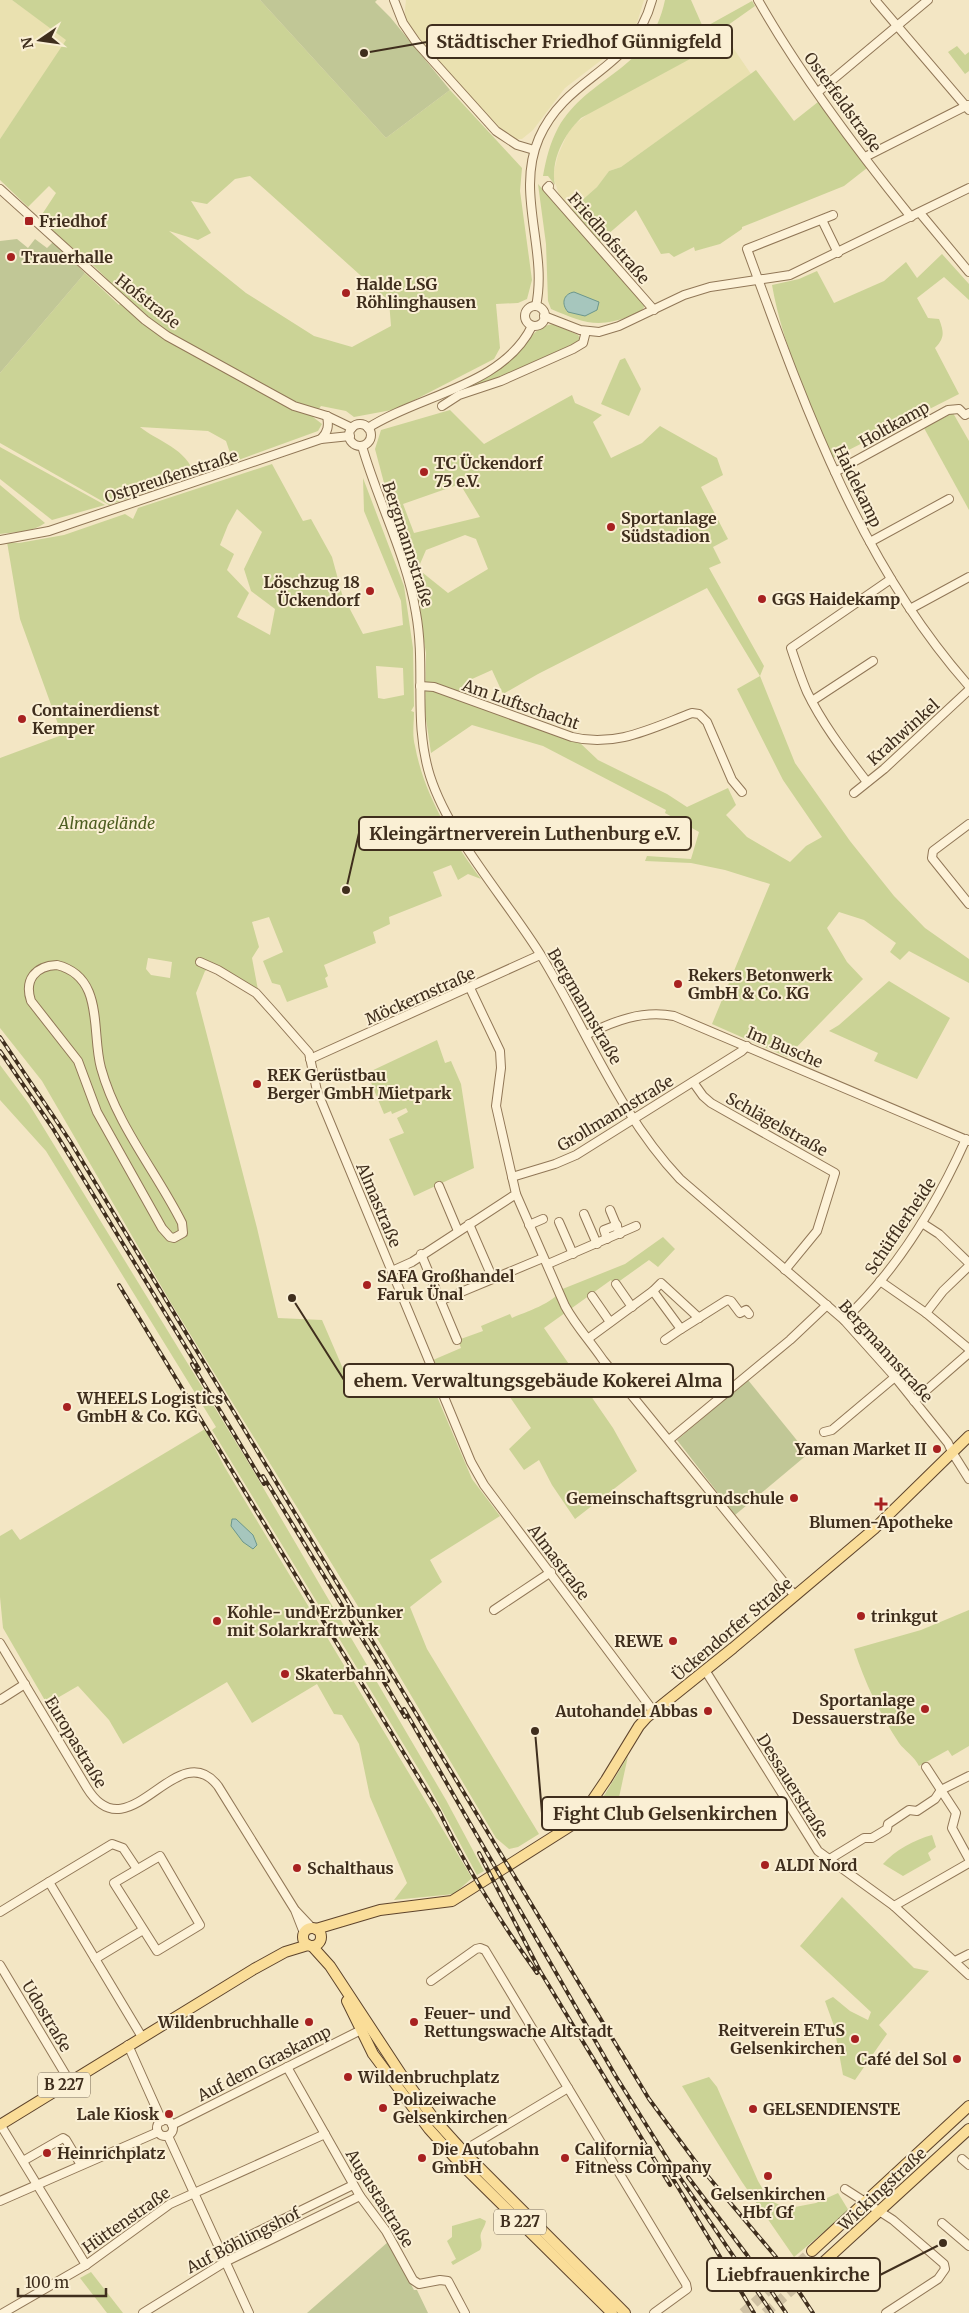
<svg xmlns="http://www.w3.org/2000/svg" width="969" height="2313" font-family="Merriweather,serif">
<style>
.farmland{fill:#eae1b0}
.green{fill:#cbd396;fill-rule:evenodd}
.cemetery{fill:#c1c796}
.water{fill:#a6c6bd;stroke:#6b968c}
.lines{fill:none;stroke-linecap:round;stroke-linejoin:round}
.major-tunnel{stroke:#cfc1a3;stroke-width:10;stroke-dasharray:10 5;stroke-linecap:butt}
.minor-casing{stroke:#917757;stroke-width:10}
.major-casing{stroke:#5e442c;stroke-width:12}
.minor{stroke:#fdf2d8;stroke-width:8}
.major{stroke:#fadd98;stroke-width:10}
.rail-casing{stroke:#3f2e1d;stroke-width:4}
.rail{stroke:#faefd4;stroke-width:2;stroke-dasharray:5.5;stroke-linecap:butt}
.poi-dot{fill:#a72120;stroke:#faefd4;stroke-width:2}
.labels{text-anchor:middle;stroke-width:4;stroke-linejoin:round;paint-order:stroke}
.shield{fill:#faefd4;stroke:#776854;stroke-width:1}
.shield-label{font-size:15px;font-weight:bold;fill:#3f2e1d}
.street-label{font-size:16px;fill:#3f2e1d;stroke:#faefd4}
.poi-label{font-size:16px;font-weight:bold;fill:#3f2e1d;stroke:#faefd4;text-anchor:start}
.park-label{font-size:16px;font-style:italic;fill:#4e5e21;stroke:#faefd4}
.leader{fill:none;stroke:#3f2e1d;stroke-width:2}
.callout-dot{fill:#3f2e1d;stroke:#faefd4;stroke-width:2}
.callout{fill:#faefd4;stroke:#3f2e1d;stroke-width:2}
.callout-label{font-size:18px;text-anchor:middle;font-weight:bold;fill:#3f2e1d}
</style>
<rect width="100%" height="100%" fill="#f3e6c4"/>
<g class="farmland">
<path d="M0,0H12L67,40L0,139Z"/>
<path d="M406,0H644L637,23L617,48L565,88L533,130L522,139H516L499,128L417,38L404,20Z"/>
<path d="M727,39L751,74L621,167L609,171L597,187L571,210L559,195L553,175L558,155L570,128L593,110Z"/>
</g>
<g class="green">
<path d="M12,0H260L386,138L450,90L522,168L520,191L532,280L527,299L518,303L496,304L500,348L494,359L397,409L354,417L346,411L321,406L313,417L322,424L318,431L233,462L226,441L208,431L140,427C157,441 188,449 194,475L109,505L0,443V373L85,273L119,305L125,297L97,269L39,219L56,193L49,186L28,207L0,180V139L66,40ZM250,176L389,301L391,326L352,347L314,336L246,293L169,231L198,240L211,233L191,201L207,204L235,179Z"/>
<path d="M665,0H691L702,25L707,26L752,1L755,6L721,30L727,39L581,118C564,134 550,161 555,185L548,176H543C546,159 550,143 558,128C589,74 650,72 665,0Z"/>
<path d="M957,46L965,55L969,52V71L965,74L948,52Z"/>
<path d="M756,70L794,121L818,102L867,168L844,186L742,227V229L720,244L695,251L694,247L674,257L669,253L661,254L636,210L599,242L571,210L597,187L609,171L621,167Z"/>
<path d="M538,184L645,305C643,312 636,313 630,316C597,329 582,322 551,309L548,301L546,244Z"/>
<path d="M942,254L969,284V300L944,277L917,298L928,318L939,319C944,332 945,338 935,348L959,394L833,458C809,403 783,346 772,285L799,279L817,271L834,303L884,281L906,262L917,278Z"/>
<path d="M554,324L578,335L581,340L525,368L452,395C465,381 493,375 510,361C524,349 533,325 554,324Z"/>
<path d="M625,358L641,389L629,416L601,404L620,360Z"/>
<path d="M572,395L575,403L602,415L593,422L611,458L642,443L660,426L717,458L723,475L701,487L728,539L713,547L721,563L709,568L764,666L760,676L795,763L850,841L894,896L925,928L969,959V983L909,951L900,960L890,952L896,943L864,920L839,912L827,928L847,962L863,979L787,1057L712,1024L770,884L725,870L691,863L645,861L647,856L691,859L699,832L665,813L666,810L543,746L472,725L431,753L425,712L426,653L413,578L423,573L448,593L488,569L476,539L465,535L426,550L420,564L407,558L403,536L392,513L375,449L381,430L450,410L484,444ZM460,484L480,517L414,533L403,504ZM707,588L760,676L737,689L783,780L822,837L806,846L790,862L747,837L726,815L736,805L728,788L687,807L667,794L598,760L579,742L473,705L472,679L492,670L503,694L538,674Z"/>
<path d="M953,413L969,441V510L924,428Z"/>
<path d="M0,447L105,505L52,520L0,479Z"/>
<path d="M272,464L303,521L311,519L332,557L342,594L363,634L403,625L401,601L364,511L363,478L404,586L413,648L414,706L411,711L414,712C414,723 412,735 415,746C424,795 452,840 481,879L468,874L458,880L451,865L433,872L442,896L389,917L390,924L373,932L376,943L324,965L328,976L325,978L328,987L287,1002L280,985L272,983L263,961L283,952L269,917L252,922L259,947L252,958L258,990L215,964L205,971L196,993L257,1228L278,1318L322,1320L350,1385L424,1366L472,1479L500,1516L430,1560L442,1582L410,1607L427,1649L539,1834L518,1847L509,1849L496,1838L356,1603L171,1303L42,1081L0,1028V758L62,735L20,619L7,542L19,543L64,535L125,514L133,519L138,508ZM237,509L262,532L244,569L251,591L275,609L270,635L237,617L249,593L227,570L234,554L220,545L228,525ZM376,666L403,668L404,695L384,699L378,698ZM148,958L172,962L170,978L151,975L146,969Z"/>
<path d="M0,485L45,523C33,532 15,532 0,534Z"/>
<path d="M889,981L950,1018L917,1079L874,1061L878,1053L829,1031L839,1025Z"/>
<path d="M437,1040L445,1063L451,1061L461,1084L474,1168L414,1196L389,1139L404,1133L397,1118L408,1112L406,1108L392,1114L391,1111L384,1114L367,1073Z"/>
<path d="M0,1065L29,1104L251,1467L446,1800L484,1871L477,1875L429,1786L212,1430L216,1427L46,1151L0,1100Z"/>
<path d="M663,1237L675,1249L658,1267L649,1260L614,1285L611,1280L544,1328L613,1428L637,1471L575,1519L552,1485L539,1460L524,1470L509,1449L531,1428L501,1384L480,1392L469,1368L441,1378L433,1360L461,1348L458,1340L483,1331L481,1326L510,1314L512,1318C525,1312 555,1303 560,1290L625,1264Z"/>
<path d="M205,1429L224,1466L472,1878L454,1894L394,1900L407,1883L370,1797L359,1744L342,1715L334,1714L317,1684L252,1723L227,1682L123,1744L109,1720L78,1686L47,1704L3,1628L0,1597V1536L12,1529L20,1540Z"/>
<path d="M969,1610V1746L952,1756L948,1750L919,1766C914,1756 905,1751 899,1743C880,1714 864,1681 854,1649L921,1630Z"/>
<path d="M628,1756L618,1802L603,1822L593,1814Z"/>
<path d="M932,1835L936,1847L928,1853L931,1860L903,1876L883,1864C895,1850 914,1840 932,1835Z"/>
<path d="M842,1897L914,1968L929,1971L879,2025L887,2034L855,2080L843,2075L834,2026L825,2001L833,1997L850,2011L868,2020L871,2012L800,1946Z"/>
<path d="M709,2077L717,2087L758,2181L769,2200L782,2206L795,2207L816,2203L838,2193L849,2211L794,2257L742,2182L682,2086Z"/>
<path d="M480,2218L486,2221C485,2226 483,2228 481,2233C479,2239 484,2243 480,2250L453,2265L451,2262L456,2259L447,2241L452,2237V2226Z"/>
<path d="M91,2272L123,2313H107L80,2278Z"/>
</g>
<g class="cemetery">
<path d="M260,0H377L375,2L390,17L450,90L386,138Z"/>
<path d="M17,239L28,248L35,239L47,248L53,242L85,273L0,373V241Z"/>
<path d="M748,1380L808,1454L735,1515L677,1440Z"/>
<path d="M388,2242L414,2290H417L428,2313H307Z"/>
</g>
<g class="water">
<path d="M574,292L599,302L597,310L585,316L568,312C561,304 563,294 574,292Z"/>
<path d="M232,1519H236L253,1535L257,1545L253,1549L243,1542L231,1526Z"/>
</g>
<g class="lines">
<g class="major-tunnel">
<path d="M743,2313L812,2251"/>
<path d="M765,2313L815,2270"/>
</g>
<g class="minor-casing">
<g id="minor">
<path d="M394,0L403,23L416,42L496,131L517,145L534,150"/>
<path d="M758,0C801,76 857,150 911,217"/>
<path d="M875,0L969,110"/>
<path d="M818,92L928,0"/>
<path d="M865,157L968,105"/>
<path d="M549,186L547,188L654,310"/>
<path d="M0,189L145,320L167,336L294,406L327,416L352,428"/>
<path d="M920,213L969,272"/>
<path d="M833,215L747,249C803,402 859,562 969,686"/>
<path d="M822,220L838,253"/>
<path d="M536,306C548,250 515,193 539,138C567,74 633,72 652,0"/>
<circle cx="535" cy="316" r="10"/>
<path d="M544,316L580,330L599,332L619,326L684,295L710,287L790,275L969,188"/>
<path d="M442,406L459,395L501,381L573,349L583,343L586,331"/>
<circle cx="360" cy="435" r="11"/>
<path d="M368,428C419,395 503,386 532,326"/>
<path d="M321,439C328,432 329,426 327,416"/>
<path d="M362,446C378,502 407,556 416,613C426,668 413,722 430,776C450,838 507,900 542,957C587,1031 620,1116 680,1179L844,1320L895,1377L948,1443L952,1452L969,1479"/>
<path d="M835,472L948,410L959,409L965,415L969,413"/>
<path d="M0,540L49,531L321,439L350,436"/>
<path d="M870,542L949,499"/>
<path d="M910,609L969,577"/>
<path d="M420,686L434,687L572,737C615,748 652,728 692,713L699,714L707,722L732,780L742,792"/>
<path d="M812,701L873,661"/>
<path d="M867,782C845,753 823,725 807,692C801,678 796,663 791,648L891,579"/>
<path d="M854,793L884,769L969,690"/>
<path d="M969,824L933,851L932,858L969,904"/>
<path d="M200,962L218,970L256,993L274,1013L309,1053L317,1091L471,1462L484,1485L654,1712"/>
<path d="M57,965C105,977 91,1032 101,1068C117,1126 156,1171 182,1223L183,1233L174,1238L170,1237L162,1228L97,1112L78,1061L31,1001C24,980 35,966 57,965Z"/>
<path d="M586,1035C614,1021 642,1010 674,1016L969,1141"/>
<path d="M310,1059L540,955"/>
<path d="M693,1082L703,1096L711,1103L835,1173L817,1231L785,1270"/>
<path d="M512,1177L555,1164L576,1155L742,1051L747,1046"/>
<path d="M439,1186L458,1231"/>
<path d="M516,1194L565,1306C576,1326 590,1341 603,1360L795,1596"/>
<path d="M610,1210L620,1234"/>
<path d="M584,1214L597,1244"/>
<path d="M559,1222L573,1254"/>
<path d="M922,1223L939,1234L969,1263"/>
<path d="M469,1224L493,1279"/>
<path d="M529,1225L543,1219"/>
<path d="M607,1239L604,1230L617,1225"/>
<path d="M421,1254L457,1340"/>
<path d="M548,1264L636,1226"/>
<path d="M392,1271L412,1262L516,1194L496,1106L501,1068L500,1051L470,988"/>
<path d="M880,1281L926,1313L969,1349"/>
<path d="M616,1284L632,1307"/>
<path d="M653,1291L681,1329L727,1300L731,1301L740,1313L746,1310L749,1314"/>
<path d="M592,1296L610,1322"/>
<path d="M442,1300L543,1258"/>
<path d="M926,1313L943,1291L969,1266"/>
<path d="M844,1320C897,1270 936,1206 966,1139"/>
<path d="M589,1338L653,1291L661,1283L699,1318"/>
<path d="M665,1340L681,1329"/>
<path d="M914,1401L969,1353"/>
<path d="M824,1432L832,1430L895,1377"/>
<path d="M669,1440L790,1340L827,1305"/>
<path d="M494,1610L551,1572"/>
<path d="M0,1643L87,1788C129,1856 177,1733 218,1786L295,1910L304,1933"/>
<path d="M705,1670L818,1851L894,1906L969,1975"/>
<path d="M0,1700L25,1684"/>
<path d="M926,1767L956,1813L952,1828L969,1859"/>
<path d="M160,1856L200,1925L157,1951L114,1883Z"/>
<path d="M828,1860L864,1838H872L887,1829L888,1824L909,1810L917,1811L935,1799L941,1790L969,1776"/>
<path d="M137,1869L123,1848L112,1844L49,1882L142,2037"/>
<path d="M894,1906L969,1863"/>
<path d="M296,1911L312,1928"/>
<path d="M0,1912L49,1882"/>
<path d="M95,1959L143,1930"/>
<path d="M955,1961L969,1954"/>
<path d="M0,1965L70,2082"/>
<path d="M431,1981L476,1949L480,1948L485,1950L686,2284L687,2289L654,2313"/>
<path d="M128,2045L162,2121"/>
<path d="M287,2067L360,2196L386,2231L413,2280L419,2284L440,2280L448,2281L465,2313"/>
<circle cx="165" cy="2128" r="8"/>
<path d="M0,2124L86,2265"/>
<path d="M172,2125L365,2028"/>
<path d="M168,2136L249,2313"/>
<path d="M456,2159L463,2151L568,2088"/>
<path d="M962,2159L969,2165"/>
<path d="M23,2161L63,2138L66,2140L81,2165"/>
<path d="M845,2189L893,2220L944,2264L945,2269L938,2279L886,2313"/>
<path d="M0,2201L158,2132"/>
<path d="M942,2223L969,2246"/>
<path d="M220,2250L353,2185"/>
<path d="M3,2313L86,2265L170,2204L325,2134"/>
<path d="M143,2313L225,2262L360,2196"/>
</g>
</g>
<g class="major-casing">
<g id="major">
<circle cx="312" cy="1937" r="9"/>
<path d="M316,1929L380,1910L452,1901L572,1825L585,1811L606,1780L639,1726L647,1717L733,1648L874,1529L969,1436"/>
<path d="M312,1946L330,1966L401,2074L435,2120L463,2151L625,2313"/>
<path d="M347,2001L373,2054L429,2129L456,2159L612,2313"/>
<path d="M0,2125L254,1969L285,1952L308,1945"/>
<path d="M812,2251L969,2106"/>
<path d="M815,2270L969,2129"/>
</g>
</g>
<use href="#minor" class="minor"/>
<use href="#major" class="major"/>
<g class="rail-casing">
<g id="rail">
<path d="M0,1037L70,1141L649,2099L695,2161L776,2257L813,2313"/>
<path d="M0,1051L52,1127L199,1369"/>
<path d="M119,1285L439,1811C466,1868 500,1921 537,1973"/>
<path d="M192,1364L264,1484"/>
<path d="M263,1476L388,1681"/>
<path d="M381,1677L405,1717"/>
<path d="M404,1709L615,2075L670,2163L772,2313"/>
<path d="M479,1853L540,1971L670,2185"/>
<path d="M670,2174L754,2313"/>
<path d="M688,2177L747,2255L786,2313"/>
</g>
</g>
<use href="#rail" class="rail"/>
</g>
<g class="poi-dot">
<rect x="24" y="216" width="10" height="10" rx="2.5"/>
<circle cx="11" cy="257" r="5"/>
<circle cx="346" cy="293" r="5"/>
<circle cx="424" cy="472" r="5"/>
<circle cx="611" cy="527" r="5"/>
<circle cx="370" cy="591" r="5"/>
<circle cx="762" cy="599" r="5"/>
<circle cx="22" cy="719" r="5"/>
<circle cx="678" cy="984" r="5"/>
<circle cx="257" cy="1084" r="5"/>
<circle cx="367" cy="1285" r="5"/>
<circle cx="67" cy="1407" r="5"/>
<circle cx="937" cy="1449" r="5"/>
<circle cx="794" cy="1498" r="5"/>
<path d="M878.5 1496.5h5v5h5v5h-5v5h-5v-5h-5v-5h5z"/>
<circle cx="861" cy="1616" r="5"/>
<circle cx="217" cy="1621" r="5"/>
<circle cx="673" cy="1641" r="5"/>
<circle cx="285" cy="1674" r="5"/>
<circle cx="925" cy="1709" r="5"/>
<circle cx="708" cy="1711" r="5"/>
<circle cx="765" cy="1865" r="5"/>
<circle cx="297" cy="1868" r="5"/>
<circle cx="309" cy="2022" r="5"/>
<circle cx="414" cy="2022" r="5"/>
<circle cx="855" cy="2039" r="5"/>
<circle cx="957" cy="2059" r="5"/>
<circle cx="348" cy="2077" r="5"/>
<circle cx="383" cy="2108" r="5"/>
<circle cx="753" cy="2109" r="5"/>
<circle cx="169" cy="2114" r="5"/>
<circle cx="47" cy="2153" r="5"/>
<circle cx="422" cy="2158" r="5"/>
<circle cx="565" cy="2158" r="5"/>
<circle cx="768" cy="2176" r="5"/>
</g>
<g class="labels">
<g class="shield">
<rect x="38" y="2072.5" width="52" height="25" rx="4"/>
<rect x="494" y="2209.5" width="52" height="25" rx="4"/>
</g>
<g class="shield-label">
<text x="64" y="2090">B 227</text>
<text x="520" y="2227">B 227</text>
</g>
<g class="street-label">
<text transform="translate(843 102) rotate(54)" y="6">Osterfeldstraße</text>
<text transform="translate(609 238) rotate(49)" y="6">Friedhofstraße</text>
<text transform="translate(148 301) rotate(38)" y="6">Hofstraße</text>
<text transform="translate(894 424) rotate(-29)" y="6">Holtkamp</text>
<text transform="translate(171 476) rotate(-18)" y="6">Ostpreußenstraße</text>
<text transform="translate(858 486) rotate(64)" y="6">Haidekamp</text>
<text transform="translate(408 544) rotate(72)" y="6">Bergmannstraße</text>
<text transform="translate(521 704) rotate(19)" y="6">Am Luftschacht</text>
<text transform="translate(903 732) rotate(-42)" y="6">Krahwinkel</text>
<text transform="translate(420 996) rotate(-24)" y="6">Möckernstraße</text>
<text transform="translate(585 1006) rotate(60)" y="6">Bergmannstraße</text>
<text transform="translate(785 1047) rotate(23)" y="6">Im Busche</text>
<text transform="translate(615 1113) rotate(-31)" y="6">Grollmannstraße</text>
<text transform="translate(777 1124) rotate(29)" y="6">Schlägelstraße</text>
<text transform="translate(379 1205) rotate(67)" y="6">Almastraße</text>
<text transform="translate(900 1226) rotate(-56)" y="6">Schüfflerheide</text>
<text transform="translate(886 1351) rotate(48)" y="6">Bergmannstraße</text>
<text transform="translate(559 1562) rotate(53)" y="6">Almastraße</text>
<text transform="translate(732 1629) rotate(-40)" y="6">Ückendorfer Straße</text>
<text transform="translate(76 1742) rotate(59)" y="6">Europastraße</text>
<text transform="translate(793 1786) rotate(58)" y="6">Dessauerstraße</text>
<text transform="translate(47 2016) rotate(59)" y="6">Udostraße</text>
<text transform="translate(264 2063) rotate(-27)" y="6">Auf dem Graskamp</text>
<text transform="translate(882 2189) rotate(-43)" y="6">Wickingstraße</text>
<text transform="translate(380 2198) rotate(58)" y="6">Augustastraße</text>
<text transform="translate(126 2220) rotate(-35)" y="6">Hüttenstraße</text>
<text transform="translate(243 2240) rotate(-27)" y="6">Auf Böhlingshof</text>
</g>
<g class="poi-label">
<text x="39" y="227">Friedhof</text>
<text x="21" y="263">Trauerhalle</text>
<text x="356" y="290">Halde LSG<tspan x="356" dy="18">Röhlinghausen</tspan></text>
<text x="434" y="469">TC Ückendorf<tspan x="434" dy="18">75 e.V.</tspan></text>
<text x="621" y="524">Sportanlage<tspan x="621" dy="18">Südstadion</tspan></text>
<text x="360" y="588" text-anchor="end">Löschzug 18<tspan x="360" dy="18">Ückendorf</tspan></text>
<text x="772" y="605">GGS Haidekamp</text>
<text x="32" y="716">Containerdienst<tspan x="32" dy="18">Kemper</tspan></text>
<text x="688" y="981">Rekers Betonwerk<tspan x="688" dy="18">GmbH &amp; Co. KG</tspan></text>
<text x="267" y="1081">REK Gerüstbau<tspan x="267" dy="18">Berger GmbH Mietpark</tspan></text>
<text x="377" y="1282">SAFA Großhandel<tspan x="377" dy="18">Faruk Ünal</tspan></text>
<text x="77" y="1404">WHEELS Logistics<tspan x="77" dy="18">GmbH &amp; Co. KG</tspan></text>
<text x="927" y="1455" text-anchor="end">Yaman Market II</text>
<text x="784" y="1504" text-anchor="end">Gemeinschaftsgrundschule</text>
<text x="881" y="1528" text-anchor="middle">Blumen-Apotheke</text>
<text x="227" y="1618">Kohle- und Erzbunker<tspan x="227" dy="18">mit Solarkraftwerk</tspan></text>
<text x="871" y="1622">trinkgut</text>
<text x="663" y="1647" text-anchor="end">REWE</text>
<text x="295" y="1680">Skaterbahn</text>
<text x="915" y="1706" text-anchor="end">Sportanlage<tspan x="915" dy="18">Dessauerstraße</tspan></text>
<text x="698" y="1717" text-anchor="end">Autohandel Abbas</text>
<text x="775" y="1871">ALDI Nord</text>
<text x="307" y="1874">Schalthaus</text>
<text x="424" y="2019">Feuer- und<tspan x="424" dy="18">Rettungswache Altstadt</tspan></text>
<text x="299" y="2028" text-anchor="end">Wildenbruchhalle</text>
<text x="845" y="2036" text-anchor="end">Reitverein ETuS<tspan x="845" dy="18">Gelsenkirchen</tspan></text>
<text x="947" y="2065" text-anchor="end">Café del Sol</text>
<text x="358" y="2083">Wildenbruchplatz</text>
<text x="393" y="2105">Polizeiwache<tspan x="393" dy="18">Gelsenkirchen</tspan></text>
<text x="763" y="2115">GELSENDIENSTE</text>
<text x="159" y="2120" text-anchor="end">Lale Kiosk</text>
<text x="432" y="2155">Die Autobahn<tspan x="432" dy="18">GmbH</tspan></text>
<text x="575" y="2155">California<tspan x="575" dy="18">Fitness Company</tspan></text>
<text x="57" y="2159">Heinrichplatz</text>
<text x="768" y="2200" text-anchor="middle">Gelsenkirchen<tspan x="768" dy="18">Hbf Gf</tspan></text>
</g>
<g class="park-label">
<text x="107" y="829">Almagelände</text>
</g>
</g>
<path class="leader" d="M364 53L427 42M346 890L359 833M292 1298L344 1380M535 1731L542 1813M943 2243L880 2275"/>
<g class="callout-dot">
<circle cx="364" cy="53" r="5"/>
<circle cx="346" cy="890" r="5"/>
<circle cx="292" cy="1298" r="5"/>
<circle cx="535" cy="1731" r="5"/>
<circle cx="943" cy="2243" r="5"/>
</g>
<g class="callout">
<rect x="427" y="25" width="305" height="33" rx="5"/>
<rect x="359" y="817" width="332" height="33" rx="5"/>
<rect x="344" y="1364" width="389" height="33" rx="5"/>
<rect x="542" y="1797" width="245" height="33" rx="5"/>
<rect x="707" y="2258" width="173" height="33" rx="5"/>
</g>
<g class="callout-label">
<text x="579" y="48">Städtischer Friedhof Günnigfeld</text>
<text x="525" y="840">Kleingärtnerverein Luthenburg e.V.</text>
<text x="538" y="1387">ehem. Verwaltungsgebäude Kokerei Alma</text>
<text x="665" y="1820">Fight Club Gelsenkirchen</text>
<text x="793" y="2281">Liebfrauenkirche</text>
</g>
<g transform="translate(40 40) rotate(257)" stroke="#faefd4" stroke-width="4" paint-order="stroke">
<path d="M0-4L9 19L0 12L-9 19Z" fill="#3f2e1d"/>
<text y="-8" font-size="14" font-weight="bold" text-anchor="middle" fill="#3f2e1d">N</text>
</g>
<path d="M18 2288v8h88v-8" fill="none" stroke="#3f2e1d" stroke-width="2.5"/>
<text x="25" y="2288" font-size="15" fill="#3f2e1d" stroke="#faefd4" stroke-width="4" paint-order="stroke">100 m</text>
</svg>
